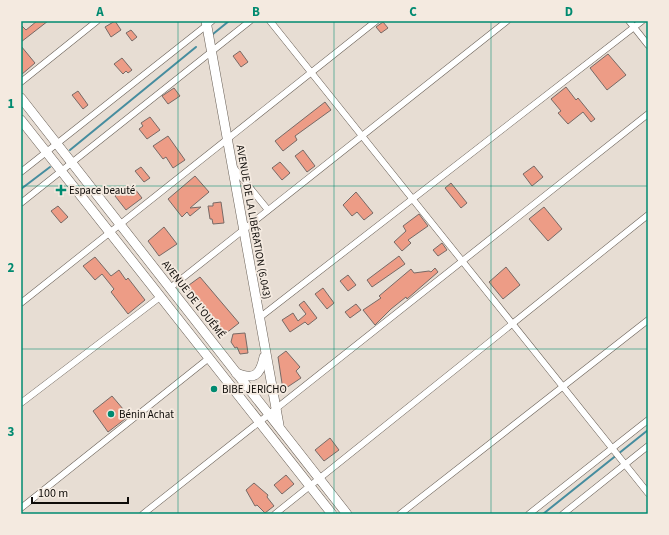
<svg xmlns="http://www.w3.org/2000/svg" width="669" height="535" font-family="'Source Sans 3',sans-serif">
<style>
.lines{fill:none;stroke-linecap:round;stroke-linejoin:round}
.stream{stroke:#468d9f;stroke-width:2}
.building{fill:#ed9c86;stroke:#776a66}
.minor-casing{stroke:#6a6158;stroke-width:7}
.secondary-casing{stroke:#6a6158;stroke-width:10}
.minor{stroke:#fff;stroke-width:6}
.secondary{stroke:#fff;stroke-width:9}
.grid{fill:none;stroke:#008a70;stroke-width:1;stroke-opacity:0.55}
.poi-dot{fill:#008a70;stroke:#f4eae0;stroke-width:1.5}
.labels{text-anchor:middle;stroke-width:3.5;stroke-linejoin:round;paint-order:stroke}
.poi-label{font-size:11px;fill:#0e0b08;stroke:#f4eae0;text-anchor:start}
.street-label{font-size:11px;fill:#0e0b08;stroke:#f4eae0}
.neatline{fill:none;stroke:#008a70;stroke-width:1.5}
.grid-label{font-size:13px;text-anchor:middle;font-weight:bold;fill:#008a70}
</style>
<rect width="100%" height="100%" fill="#e7ddd3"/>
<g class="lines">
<g class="stream">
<path d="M213,34L229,21"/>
<path d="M70,150L196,47"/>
<path d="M21,189L50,167"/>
<path d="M543,514L648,430"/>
</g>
</g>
<g class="building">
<path d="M37,21H48L21,42V25L26,30Z"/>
<path d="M115,21L121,30L111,37L105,27Z"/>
<path d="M383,22L388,28L381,33L376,27Z"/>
<path d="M131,30L137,37L132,41L126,33Z"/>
<path d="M21,46L35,63L21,75Z"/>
<path d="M240,51L248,62L241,67L233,56Z"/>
<path d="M608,54L626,75L607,90L590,68Z"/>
<path d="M122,58L132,70L128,73L126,71L123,74L114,64Z"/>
<path d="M566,87L576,100L578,98L595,119L591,122L583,112L568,124L558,113L561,111L551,99Z"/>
<path d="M174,88L180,96L168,104L162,96Z"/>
<path d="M78,91L88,105L83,109L72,95Z"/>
<path d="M325,102L331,110L295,136L297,140L283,151L275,141Z"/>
<path d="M150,117L160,130L147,139L139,129L143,126L141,123Z"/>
<path d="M168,136L185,160L173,168L166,157L163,159L153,146Z"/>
<path d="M303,150L315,166L307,172L295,156Z"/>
<path d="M280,162L290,173L282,180L272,168Z"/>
<path d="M534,166L543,177L532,186L523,174Z"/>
<path d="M141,167L150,178L144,182L135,171Z"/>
<path d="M195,176L209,192L190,208L201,207L190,216L187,212L182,217L168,199Z"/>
<path d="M451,183L467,203L461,208L445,188Z"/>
<path d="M123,189L127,195L135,189L142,198L126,210L115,196Z"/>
<path d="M356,192L373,213L364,220L357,212L352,216L343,205Z"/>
<path d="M221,202L224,223L213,224L212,219H210L208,206H213V203Z"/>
<path d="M58,206L68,217L61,223L51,211Z"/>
<path d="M544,207L562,229L548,241L529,219Z"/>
<path d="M419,214L428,226L408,240L411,243L402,251L394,242L406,231L403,226Z"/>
<path d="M164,227L177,244L159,256L148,241Z"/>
<path d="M442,243L447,250L438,256L433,250Z"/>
<path d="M399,256L405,264L372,287L367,280Z"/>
<path d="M95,257L111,276L119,270L126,280L128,278L145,300L128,314L111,292L114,289L102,274L95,280L83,266Z"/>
<path d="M506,267L520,285L503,299L489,282Z"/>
<path d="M435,268L438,272L407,299L406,297L391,309L375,325L363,310L381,298L379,296L411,269L414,273L429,271L431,272Z"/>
<path d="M348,275L356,285L348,291L340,281Z"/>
<path d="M200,277L239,323L225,334L205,308L189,290V285Z"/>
<path d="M323,288L334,303L327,309L315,294Z"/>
<path d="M304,301L317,318L308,325L305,322L290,332L282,320L293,313L298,321L306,314L299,305Z"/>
<path d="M356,304L361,310L350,318L345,312Z"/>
<path d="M245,333L248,353L240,354L237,347L235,348L231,342L233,334Z"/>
<path d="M286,351L300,367L296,371L301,378L283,390L278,357Z"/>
<path d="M112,396L129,416L108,432L93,411Z"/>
<path d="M330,438L339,450L324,461L315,450Z"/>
<path d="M286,475L294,484L282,494L274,485Z"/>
<path d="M254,483L268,495L267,497L274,506L265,513L257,505L255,506L246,490Z"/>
</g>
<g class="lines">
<g class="minor-casing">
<g id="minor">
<path d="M270,21L648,493"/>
<path d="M629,21L648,45"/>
<path d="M21,82L97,21"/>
<path d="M234,168L268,210"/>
<path d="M21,172L212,21"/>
<path d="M21,203L250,21"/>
<path d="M170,288L507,21"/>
<path d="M21,303L376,21"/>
<path d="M259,318L642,21"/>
<path d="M21,403L160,297"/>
<path d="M21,508L209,358"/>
<path d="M143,514L648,114"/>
<path d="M275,514L648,215"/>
<path d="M400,514L648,320"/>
<path d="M529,514L648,420"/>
<path d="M563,514L648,446"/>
</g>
</g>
<g class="secondary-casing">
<g id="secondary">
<path d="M206,21L279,425"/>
<path d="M21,98L347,514"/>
<path d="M21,120L332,514"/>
<path d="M236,373C254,380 260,376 264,357"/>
</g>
</g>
<use href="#minor" class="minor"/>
<use href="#secondary" class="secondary"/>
</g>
<path class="grid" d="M178,21V514M334,21V514M491,21V514M21,186H648M21,349H648"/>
<g class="poi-dot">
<path d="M59 184h4v4h4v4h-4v4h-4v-4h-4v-4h4z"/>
<circle cx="214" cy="389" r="4"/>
<circle cx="111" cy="414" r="4"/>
</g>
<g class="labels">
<g class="poi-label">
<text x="69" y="194">Espace beauté</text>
<text x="222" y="393">BIBE JERICHO</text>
<text x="119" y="418">Bénin Achat</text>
</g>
<g class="street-label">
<text transform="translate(254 222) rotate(80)" y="4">AVENUE DE LA LIBÉRATION (6.043)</text>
<text transform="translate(194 299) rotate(52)" y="4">AVENUE DE L'OUÉMÉ</text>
</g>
</g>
<rect width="669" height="535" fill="none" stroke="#f4eae0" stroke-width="44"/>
<path d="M32 497v6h96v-6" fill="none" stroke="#0e0b08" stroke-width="2"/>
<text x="38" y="497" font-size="12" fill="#0e0b08" stroke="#f4eae0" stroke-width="3" paint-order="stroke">100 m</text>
<rect x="22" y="22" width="625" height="491" class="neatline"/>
<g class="grid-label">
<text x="100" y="16">A</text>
<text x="256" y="16">B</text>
<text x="413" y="16">C</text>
<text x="569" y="16">D</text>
<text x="11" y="108">1</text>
<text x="11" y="272">2</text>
<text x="11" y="436">3</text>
</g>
</svg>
